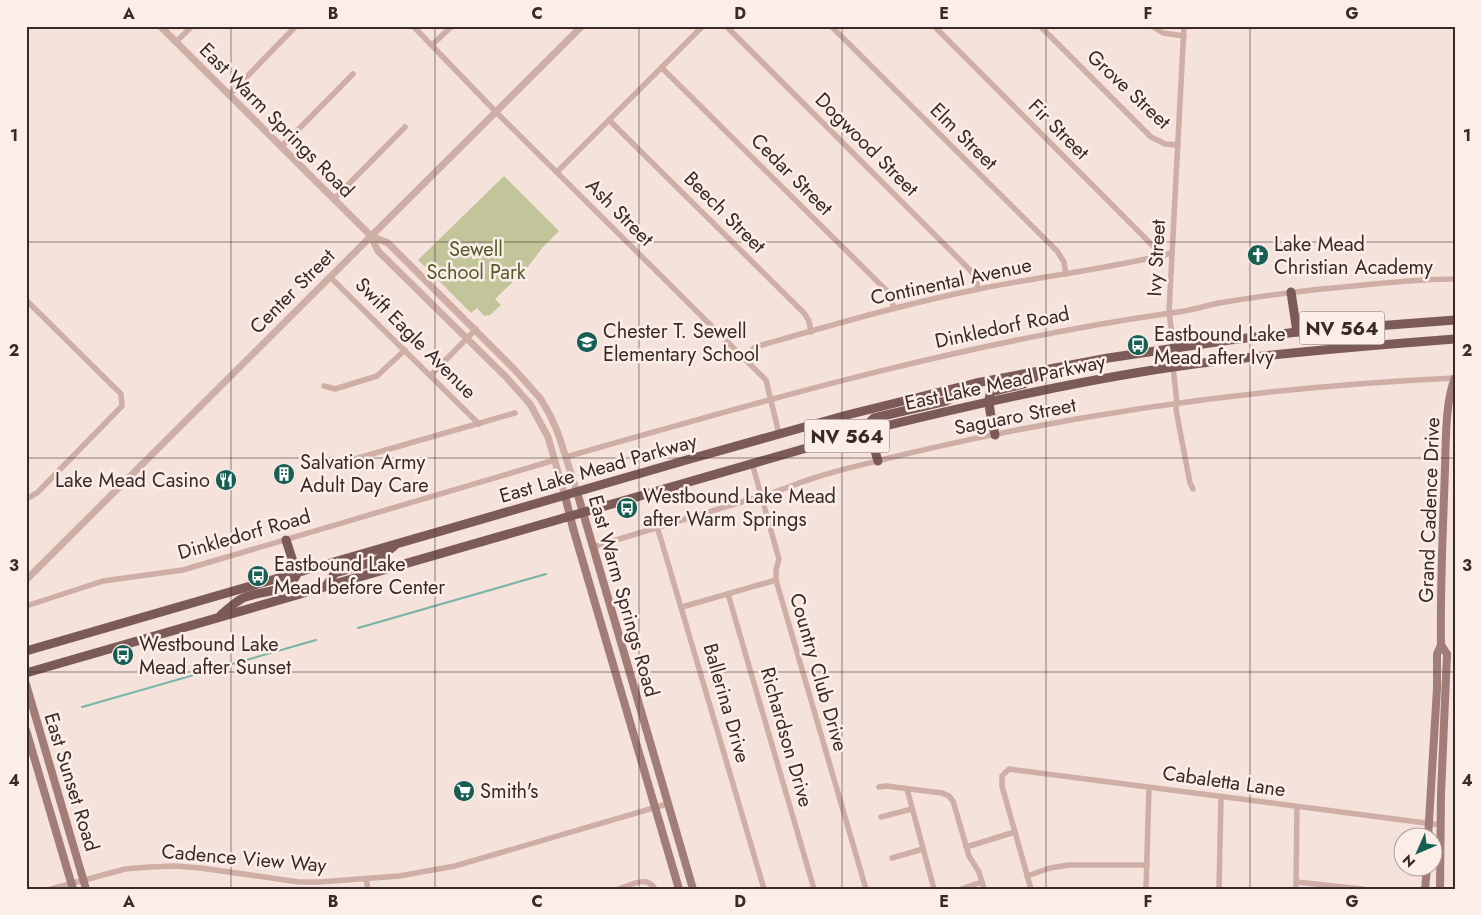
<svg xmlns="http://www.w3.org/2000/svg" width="1481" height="915" font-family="Jost,sans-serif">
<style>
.green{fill:#c1c599}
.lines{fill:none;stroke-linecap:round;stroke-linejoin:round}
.stream{stroke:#77b4a8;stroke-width:2}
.minor{stroke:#ceaea5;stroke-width:5.5}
.tertiary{stroke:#ceaea5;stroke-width:7}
.secondary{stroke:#a27c76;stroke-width:8}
.primary{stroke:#7c5a57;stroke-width:9}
.grid{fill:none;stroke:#392927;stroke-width:1;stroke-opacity:0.55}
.labels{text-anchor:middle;stroke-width:5;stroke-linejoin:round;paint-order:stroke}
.shield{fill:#fbeee8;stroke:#736461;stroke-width:1}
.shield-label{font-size:19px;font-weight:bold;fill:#392927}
.street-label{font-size:20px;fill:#392927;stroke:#fbeee8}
.poi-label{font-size:20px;fill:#392927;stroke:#fbeee8;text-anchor:start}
.park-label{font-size:20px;fill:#535a28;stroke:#fbeee8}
.neatline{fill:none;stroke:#392927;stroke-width:2}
.grid-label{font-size:16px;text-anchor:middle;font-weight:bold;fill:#392927}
</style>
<rect width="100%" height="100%" fill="#f4e2db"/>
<path class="green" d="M504,176L559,231L543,247L527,268L495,299L501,305L490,315L484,316L477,308L471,313L418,260Z"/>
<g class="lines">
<g class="stream">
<path d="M358,628L546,574"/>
<path d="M82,707L316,640"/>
</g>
<g class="minor">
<path d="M413,26L496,112L766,380L779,434"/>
<path d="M726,26L970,270L976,279L978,289"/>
<path d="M831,26L1057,251L1064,262L1066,274"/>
<path d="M934,26L1162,255"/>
<path d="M1040,26L1151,137L1165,144L1178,145"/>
<path d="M1152,26L1163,33L1184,36"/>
<path d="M1184,26L1169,312L1174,348L1173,367L1177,403L1176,410L1190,483L1193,489"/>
<path d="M176,42L192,26"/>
<path d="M432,45L452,26"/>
<path d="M662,68L888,292L894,308"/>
<path d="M229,95L296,26"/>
<path d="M609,120L804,313L809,321L811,332"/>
<path d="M281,147L353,74"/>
<path d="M557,172L703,26"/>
<path d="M334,199L405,127"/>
<path d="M330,277L479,424"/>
<path d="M26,300L121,394L122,406L37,493L26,499"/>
<path d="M744,358L755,347C829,326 903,304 979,289C1043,276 1108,269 1172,253"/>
<path d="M431,375L476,329"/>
<path d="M324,386L335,389L377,376L405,350"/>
<path d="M566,457C768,399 970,341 1178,312C1192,310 1205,306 1219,303C1267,295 1315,289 1364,285C1394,282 1424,279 1455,279"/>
<path d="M332,459L344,462L515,413"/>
<path d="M752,463L779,559L776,570V580L866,889"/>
<path d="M657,526L764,889"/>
<path d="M593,547C648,530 703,514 758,497C778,492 797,483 817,477C836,471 857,466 877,461C1066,414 1260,387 1455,378"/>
<path d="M728,594L814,889"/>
<path d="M26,606L103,581L183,570L555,460"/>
<path d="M682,607L776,580"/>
<path d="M879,787L886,786L942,793L949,796L953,801L969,856L979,872L984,889"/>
<path d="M907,789L934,889"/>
<path d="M881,817L912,809"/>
<path d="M966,847L1015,832"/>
<path d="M892,858L923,849"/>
<path d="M1027,876L1050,868L1069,865H1147"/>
<path d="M366,879L368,889"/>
<path d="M1296,882L1362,889"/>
<path d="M51,889L125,869L149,867L175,866L201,868L299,882H319L399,876L455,866L667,804"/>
<path d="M619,889C630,885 648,875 655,889"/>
<path d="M961,889L982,882"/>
<path d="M1031,889L1002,786V776L1009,769L1441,825"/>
<path d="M1146,889L1149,788"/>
<path d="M1219,889L1221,797"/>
<path d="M1296,889L1297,807"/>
</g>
<g class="tertiary">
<path d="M160,26L371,236L378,251L506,377L530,404L548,437L565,496"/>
<path d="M371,236L388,243L514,369L540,398L550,415L558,433L577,492"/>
<path d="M26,580L582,26"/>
</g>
<g class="secondary">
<path d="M577,492L693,889"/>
<path d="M565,496L573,528L679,889"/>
<path d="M26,684L86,889"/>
<path d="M26,730L73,889"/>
<path d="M1428,838L1437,688V654L1441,645C1440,586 1443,528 1445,469C1446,442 1445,402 1455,378"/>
<path d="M1425,889L1427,868"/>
<path d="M1440,889L1441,794L1447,654L1441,645"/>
</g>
<g class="primary">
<path d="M1291,292L1297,332"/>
<path d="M995,435C993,425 986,401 991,392L1024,384L1041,373"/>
<path d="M878,461L869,430C868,424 869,422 874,418L946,401L967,389"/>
<path d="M326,586L335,573L376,561L394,546"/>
<path d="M221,615C228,609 235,602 243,598C261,590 288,594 297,574L286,540"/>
<path d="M26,651L683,461L847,415L976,383L1108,358L1230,340L1297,332L1455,320"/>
<path d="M26,673L869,430C970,405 1071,382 1173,367C1266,354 1361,346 1455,339"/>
</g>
</g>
<path class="grid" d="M231,26V889M435,26V889M639,26V889M842,26V889M1046,26V889M1250,26V889M26,242H1455M26,458H1455M26,672H1455"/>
<defs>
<g id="church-disc" transform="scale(1.125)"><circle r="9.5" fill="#185f53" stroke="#fbeee8"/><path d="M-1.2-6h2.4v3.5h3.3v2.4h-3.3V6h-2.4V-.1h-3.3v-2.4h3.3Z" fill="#fff"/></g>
<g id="school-disc" transform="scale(1.125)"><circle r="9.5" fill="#185f53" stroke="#fbeee8"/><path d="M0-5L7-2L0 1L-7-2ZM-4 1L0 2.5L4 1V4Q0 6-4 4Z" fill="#fff"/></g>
<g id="bus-disc" transform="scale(1.125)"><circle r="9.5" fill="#185f53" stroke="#fbeee8"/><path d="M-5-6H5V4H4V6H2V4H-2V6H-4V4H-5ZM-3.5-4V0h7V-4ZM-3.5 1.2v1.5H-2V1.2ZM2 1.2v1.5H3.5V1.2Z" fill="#fff"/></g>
<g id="building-disc" transform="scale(1.125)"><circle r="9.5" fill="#185f53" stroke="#fbeee8"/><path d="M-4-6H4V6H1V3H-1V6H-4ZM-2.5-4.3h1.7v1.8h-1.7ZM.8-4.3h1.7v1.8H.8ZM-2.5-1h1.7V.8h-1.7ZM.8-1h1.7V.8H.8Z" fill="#fff"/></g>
<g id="restaurant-disc" transform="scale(1.125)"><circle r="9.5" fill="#185f53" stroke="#fbeee8"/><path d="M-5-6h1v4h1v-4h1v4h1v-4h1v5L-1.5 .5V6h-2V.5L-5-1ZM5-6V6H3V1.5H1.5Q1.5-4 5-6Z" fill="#fff"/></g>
<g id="supermarket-disc" transform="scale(1.125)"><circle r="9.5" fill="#185f53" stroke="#fbeee8"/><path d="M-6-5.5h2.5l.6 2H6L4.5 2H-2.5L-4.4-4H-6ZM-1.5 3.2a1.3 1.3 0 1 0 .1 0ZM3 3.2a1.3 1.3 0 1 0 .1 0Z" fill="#fff"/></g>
</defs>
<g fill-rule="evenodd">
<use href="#church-disc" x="1258" y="255"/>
<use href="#school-disc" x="587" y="342"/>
<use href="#bus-disc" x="1138" y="345"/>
<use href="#building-disc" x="284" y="474"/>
<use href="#restaurant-disc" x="226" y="480"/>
<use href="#bus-disc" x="627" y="508"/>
<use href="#bus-disc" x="258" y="576"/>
<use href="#bus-disc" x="123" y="655"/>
<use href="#supermarket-disc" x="464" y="791"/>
</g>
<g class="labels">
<g class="shield">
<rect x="1299.5" y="311.5" width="85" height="33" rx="4"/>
<rect x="804.5" y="419.5" width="85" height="33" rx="4"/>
</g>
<g class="shield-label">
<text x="1342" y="335">NV 564</text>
<text x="847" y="443">NV 564</text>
</g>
<g class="street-label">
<text transform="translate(1129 89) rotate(43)" y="7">Grove Street</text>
<text transform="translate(277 120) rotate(45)" y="7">East Warm Springs Road</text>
<text transform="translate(1059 129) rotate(45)" y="7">Fir Street</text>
<text transform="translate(964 136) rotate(45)" y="7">Elm Street</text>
<text transform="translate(867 144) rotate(45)" y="7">Dogwood Street</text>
<text transform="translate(792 174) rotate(45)" y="7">Cedar Street</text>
<text transform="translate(620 212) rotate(45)" y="7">Ash Street</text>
<text transform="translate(725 212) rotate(45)" y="7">Beech Street</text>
<text transform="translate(1156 258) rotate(-87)" y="7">Ivy Street</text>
<text transform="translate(951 281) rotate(-12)" y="7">Continental Avenue</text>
<text transform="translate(292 291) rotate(-45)" y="7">Center Street</text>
<text transform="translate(1002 327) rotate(-12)" y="7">Dinkledorf Road</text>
<text transform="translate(416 338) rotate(45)" y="7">Swift Eagle Avenue</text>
<text transform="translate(1005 382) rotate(-12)" y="7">East Lake Mead Parkway</text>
<text transform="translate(1015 416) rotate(-11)" y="7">Saguaro Street</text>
<text transform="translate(598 468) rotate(-16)" y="7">East Lake Mead Parkway</text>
<text transform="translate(1429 510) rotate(-88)" y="7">Grand Cadence Drive</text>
<text transform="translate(244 534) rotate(-16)" y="7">Dinkledorf Road</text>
<text transform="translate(624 596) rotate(74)" y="7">East Warm Springs Road</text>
<text transform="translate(819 672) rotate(74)" y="7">Country Club Drive</text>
<text transform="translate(727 703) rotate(74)" y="7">Ballerina Drive</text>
<text transform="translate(787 737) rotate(74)" y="7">Richardson Drive</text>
<text transform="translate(1224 781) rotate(8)" y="7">Cabaletta Lane</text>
<text transform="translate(72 782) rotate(73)" y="7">East Sunset Road</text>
<text transform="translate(244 858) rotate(5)" y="7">Cadence View Way</text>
</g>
<g class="poi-label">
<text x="1274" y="251">Lake Mead<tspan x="1274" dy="23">Christian Academy</tspan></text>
<text x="603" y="338">Chester T. Sewell<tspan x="603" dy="23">Elementary School</tspan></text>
<text x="1154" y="341">Eastbound Lake<tspan x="1154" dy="23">Mead after Ivy</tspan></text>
<text x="300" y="469">Salvation Army<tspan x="300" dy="23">Adult Day Care</tspan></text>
<text x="210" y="487" text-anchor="end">Lake Mead Casino</text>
<text x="643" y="503">Westbound Lake Mead<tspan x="643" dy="23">after Warm Springs</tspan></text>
<text x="274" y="571">Eastbound Lake<tspan x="274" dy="23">Mead before Center</tspan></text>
<text x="139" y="651">Westbound Lake<tspan x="139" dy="23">Mead after Sunset</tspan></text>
<text x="480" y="798">Smith's</text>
</g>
<g class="park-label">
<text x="476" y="256">Sewell<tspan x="476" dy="23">School Park</tspan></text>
</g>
</g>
<rect width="1481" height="915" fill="none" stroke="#fbeee8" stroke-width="55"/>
<g transform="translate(1418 852) rotate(225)"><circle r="24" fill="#fbeee8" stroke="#ad9f9b"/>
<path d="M0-4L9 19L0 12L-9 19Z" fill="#185f53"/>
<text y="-8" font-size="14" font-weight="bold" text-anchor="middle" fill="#392927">N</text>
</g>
<rect x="28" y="28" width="1426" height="860" class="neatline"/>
<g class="grid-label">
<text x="129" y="19">A</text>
<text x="333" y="19">B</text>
<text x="537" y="19">C</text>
<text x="740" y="19">D</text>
<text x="944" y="19">E</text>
<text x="1148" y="19">F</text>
<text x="1352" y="19">G</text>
<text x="14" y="141">1</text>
<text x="1467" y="141">1</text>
<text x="14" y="356">2</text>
<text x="1467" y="356">2</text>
<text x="14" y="571">3</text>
<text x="1467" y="571">3</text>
<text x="14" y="786">4</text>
<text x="1467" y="786">4</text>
<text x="129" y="907">A</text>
<text x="333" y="907">B</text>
<text x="537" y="907">C</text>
<text x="740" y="907">D</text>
<text x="944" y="907">E</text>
<text x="1148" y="907">F</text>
<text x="1352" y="907">G</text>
</g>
</svg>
